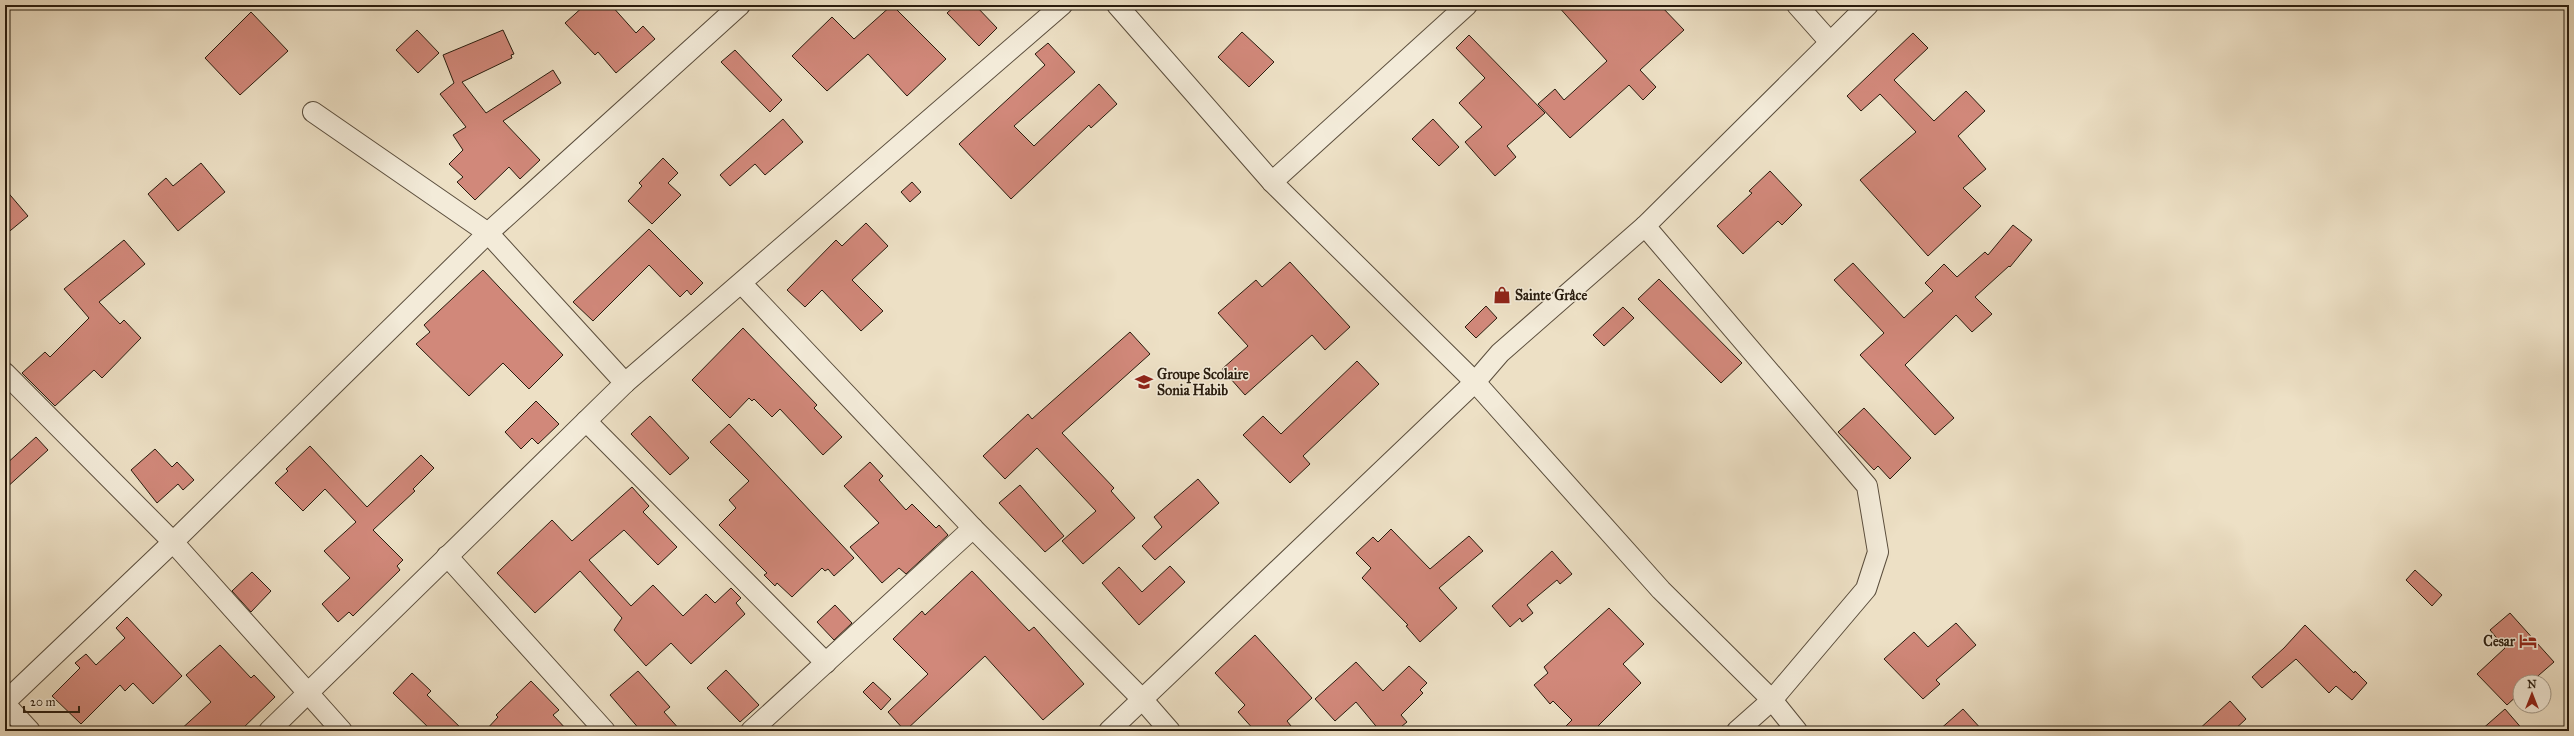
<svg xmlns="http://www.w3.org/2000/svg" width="2574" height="736" font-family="'IM FELL Great Primer',serif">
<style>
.building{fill:#d1887a;stroke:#291c0e}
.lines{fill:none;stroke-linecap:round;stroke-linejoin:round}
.minor-casing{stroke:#5a4d3c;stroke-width:22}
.minor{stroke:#f3ebd9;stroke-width:20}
.labels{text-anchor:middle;stroke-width:3;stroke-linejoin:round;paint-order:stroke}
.poi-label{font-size:14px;font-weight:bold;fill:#291c0e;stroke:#f3ebd9;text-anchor:start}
</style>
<rect width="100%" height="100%" fill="#ede0c5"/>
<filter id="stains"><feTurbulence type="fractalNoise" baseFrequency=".005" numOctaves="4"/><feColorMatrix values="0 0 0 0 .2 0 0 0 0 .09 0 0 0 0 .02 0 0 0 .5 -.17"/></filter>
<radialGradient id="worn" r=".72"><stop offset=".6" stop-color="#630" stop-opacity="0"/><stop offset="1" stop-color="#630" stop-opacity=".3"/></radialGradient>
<g class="building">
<path d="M585,5H611L636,33L643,26L655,39L616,73L598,52L595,55L565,23Z"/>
<path d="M892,5L946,59L907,96L868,54L827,91L792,56L832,17L854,39Z"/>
<path d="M956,5H975L997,28L979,46L947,13Z"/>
<path d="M1557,5H1660L1684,30L1640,70L1656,87L1643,100L1629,85L1570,138L1538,104L1555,89L1564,100L1607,61Z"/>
<path d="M251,12L288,51L240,95L205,58Z"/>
<path d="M417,30L439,53L418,73L396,50Z"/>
<path d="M503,30L514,54L511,55L512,58L462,82L486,113L553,70L561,83L503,121L540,160L520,179L509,167L475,200L457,182L463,177L449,164L463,150L453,135L466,127L440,94L454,83L443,55Z"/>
<path d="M1242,32L1274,62L1249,87L1218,57Z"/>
<path d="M1913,33L1928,48L1894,80L1934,121L1966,91L1985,111L1958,136L1986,169L1963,188L1981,206L1928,256L1860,180L1916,132L1880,94L1861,111L1847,96Z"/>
<path d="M1469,35L1545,113L1507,146L1516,157L1495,176L1465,142L1482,127L1459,103L1485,78L1456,48Z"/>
<path d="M1048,43L1075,72L1014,126L1034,146L1099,84L1117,104L1091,128L1089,125L1011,199L959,144L1045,65L1035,54Z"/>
<path d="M735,50L782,100L770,112L721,62Z"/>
<path d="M783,119L803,142L765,175L755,164L730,186L720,175Z"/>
<path d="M1433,119L1459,147L1439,166L1412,139Z"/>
<path d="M663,158L678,173L668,183L681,195L652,224L628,201L642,186L639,183Z"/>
<path d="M201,163L225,192L178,231L148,194L166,178L173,186Z"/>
<path d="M1770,171L1802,205L1782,225L1778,221L1743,254L1717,226L1752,193L1749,191Z"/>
<path d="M912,182L921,192L910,202L901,192Z"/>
<path d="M5,189L28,216L5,235Z"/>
<path d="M866,223L888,246L852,280L883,311L861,331L822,290L805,307L787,290L836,240L842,246Z"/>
<path d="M2013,225L2032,240L2010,267L2009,266L1975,297L1992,314L1972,332L1956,315L1905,365L1954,418L1935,435L1860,355L1884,333L1834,280L1853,263L1904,318L1933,291L1925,283L1944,264L1957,277L1985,252L1988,255Z"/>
<path d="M649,229L703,283L691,295L687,290L680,297L649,265L593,321L573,302Z"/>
<path d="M124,240L145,264L99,302L120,324L124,320L141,338L102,378L94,370L55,406L22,373L45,352L50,357L89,318L64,289Z"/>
<path d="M1290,262L1350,327L1325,350L1312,335L1245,395L1222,369L1248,346L1218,313L1256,280L1262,287Z"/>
<path d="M483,270L563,355L529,389L503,363L469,396L416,344L430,332L424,325Z"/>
<path d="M1659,279L1742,363L1721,383L1638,299Z"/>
<path d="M1486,306L1497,318L1476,338L1465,327Z"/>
<path d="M1623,307L1634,318L1604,346L1593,335Z"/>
<path d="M743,328L817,405L814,408L842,437L823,455L780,409L772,417L754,399L752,401L749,398L730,418L692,380Z"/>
<path d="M1130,332L1150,354L1062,433L1114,488L1111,491L1135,518L1083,564L1062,541L1096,511L1037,448L1005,479L983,456L1028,414L1032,419Z"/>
<path d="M1357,361L1379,384L1303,456L1310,464L1290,483L1243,435L1263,416L1281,434Z"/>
<path d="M536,401L559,424L538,444L532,438L521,449L505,432Z"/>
<path d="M1864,408L1911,458L1890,479L1878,466L1874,470L1838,432Z"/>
<path d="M650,416L689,458L670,475L631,434Z"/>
<path d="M729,424L854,558L834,576L828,569L825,571L822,568L792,597L777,583L775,586L764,575L767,573L719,525L736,508L729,500L749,481L710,442Z"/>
<path d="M36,437L48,450L5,489V465Z"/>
<path d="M310,446L367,507L421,455L434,468L413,489L415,491L373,530L403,560L397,566L400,570L353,616L349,612L338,622L322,604L350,578L324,551L356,522L325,489L303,511L275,483L288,471L286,469Z"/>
<path d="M155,449L172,467L177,462L194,480L183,490L178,484L157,503L131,470Z"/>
<path d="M870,462L883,476L879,480L906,510L912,504L936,528L939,525L948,535L906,574L899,568L882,583L850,547L879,523L844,486Z"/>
<path d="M1198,479L1219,503L1155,560L1142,546L1162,527L1154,517Z"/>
<path d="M1020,485L1064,536L1045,552L999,503Z"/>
<path d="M632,487L649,506L643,512L677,547L658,565L624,530L589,560L631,606L653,585L683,616L706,594L715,603L731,588L741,598L736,603L745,614L691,664L671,643L646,666L614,630L622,618L580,571L535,613L497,573L552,520L572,541Z"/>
<path d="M1391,529L1430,569L1469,536L1483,551L1439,588L1457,608L1420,642L1406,626L1408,625L1362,578L1371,568L1356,553L1373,537L1378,542Z"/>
<path d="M1552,551L1572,574L1560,584L1557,580L1527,605L1533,613L1522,622L1520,618L1510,627L1492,606Z"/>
<path d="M1170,566L1185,582L1139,625L1102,583L1119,567L1142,592Z"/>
<path d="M2415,570L2442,595L2432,606L2406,580Z"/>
<path d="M972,571L1029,631L1034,627L1084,684L1043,720L985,656L905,731L888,712L928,674L893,639L922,611L925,615Z"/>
<path d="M252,572L271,591L251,612L232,591Z"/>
<path d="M835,605L852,623L834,640L817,622Z"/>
<path d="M1609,608L1644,644L1623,664L1641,683L1593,731H1561L1572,720L1553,701L1550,704L1534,685L1548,673L1544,667Z"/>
<path d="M2510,613L2554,662L2531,682H2520V693L2507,705L2477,674L2505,648L2490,630Z"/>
<path d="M127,617L182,676L153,704L133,683L125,691L120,685L81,724L52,696L80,668L75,663L86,654L96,665L125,638L116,628Z"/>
<path d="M1956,623L1976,645L1936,680L1940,684L1923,699L1884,659L1914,632L1928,647Z"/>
<path d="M2305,625L2354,673L2355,671L2367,683L2352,700L2336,686L2329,693L2296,659L2262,688L2252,677L2284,648Z"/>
<path d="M1255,635L1312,698L1287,721L1295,731H1255L1238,712L1245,705L1215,673Z"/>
<path d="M220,645L251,678L254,675L275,697L240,731H179L211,702L186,675Z"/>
<path d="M1356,662L1383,691L1409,666L1427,683L1420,690L1423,693L1401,715L1407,722L1396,731H1380L1356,702L1335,721L1315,699Z"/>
<path d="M726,670L759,705L740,722L707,688Z"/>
<path d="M638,671L670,707L664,712L681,731H641L610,695Z"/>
<path d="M412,673L431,691L427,695L464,731H432L393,693Z"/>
<path d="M531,681L559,710L553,715L568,731H485L498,717L496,715Z"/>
<path d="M873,682L891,699L881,710L863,692Z"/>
<path d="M2230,701L2246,719L2233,731H2197Z"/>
<path d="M1963,709L1983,731H1938Z"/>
<path d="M2505,709L2524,731H2480Z"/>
</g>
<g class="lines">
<g class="minor-casing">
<g id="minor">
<path d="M1117,5L1272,182L1475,382L1661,590L1772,700L1797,731"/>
<path d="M1797,5L1829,41"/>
<path d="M313,112L488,233L625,383"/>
<path d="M1272,182L1467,5"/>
<path d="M1645,226L1867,486L1878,552L1866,589L1772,700L1737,731"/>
<path d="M742,284L973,528L1142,699L1170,731"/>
<path d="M5,373L173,542L342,731"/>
<path d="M586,421L826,663"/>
<path d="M447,556L605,731"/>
<path d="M5,702L173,542L488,233L740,5"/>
<path d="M5,704L30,731"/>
<path d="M269,731L625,383L1062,5"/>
<path d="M751,731L973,528"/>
<path d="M1109,731L1475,382L1500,353L1645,226L1868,5"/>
</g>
</g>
<use href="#minor" class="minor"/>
</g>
<defs>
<g id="shop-bare" transform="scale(1.38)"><path d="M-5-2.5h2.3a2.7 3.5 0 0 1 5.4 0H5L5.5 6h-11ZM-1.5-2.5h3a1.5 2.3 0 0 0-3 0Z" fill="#8f2418" stroke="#f3ebd9" stroke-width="2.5" paint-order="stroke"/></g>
<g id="school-bare" transform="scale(1.38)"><path d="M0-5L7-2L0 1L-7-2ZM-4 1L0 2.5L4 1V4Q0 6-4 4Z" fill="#8f2418" stroke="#f3ebd9" stroke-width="2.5" paint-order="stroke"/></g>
<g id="hotel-bare" transform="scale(1.38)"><path d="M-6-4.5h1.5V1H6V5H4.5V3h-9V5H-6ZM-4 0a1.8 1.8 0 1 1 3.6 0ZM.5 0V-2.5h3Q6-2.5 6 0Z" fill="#8f2418" stroke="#f3ebd9" stroke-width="2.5" paint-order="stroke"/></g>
</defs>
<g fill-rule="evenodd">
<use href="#shop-bare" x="1502" y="295"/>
<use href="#school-bare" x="1144" y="382"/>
<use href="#hotel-bare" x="2528" y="641"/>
</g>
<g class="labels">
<g class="poi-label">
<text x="1515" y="300">Sainte Grâce</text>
<text x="1157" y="379">Groupe Scolaire<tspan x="1157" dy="16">Sonia Habib</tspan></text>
<text x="2515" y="646" text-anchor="end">Cesar</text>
</g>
</g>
<rect width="2574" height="736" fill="none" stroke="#ede0c5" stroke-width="20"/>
<rect x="6" y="6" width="2562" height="724" fill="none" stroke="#291c0e" stroke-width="2"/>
<rect x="10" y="10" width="2554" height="716" fill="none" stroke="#291c0e"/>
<g transform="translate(2532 694)"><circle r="19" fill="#f3ebd9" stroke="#a29888"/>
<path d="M0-3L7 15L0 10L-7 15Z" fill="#8f2418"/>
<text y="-6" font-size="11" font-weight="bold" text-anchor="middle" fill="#291c0e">N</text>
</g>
<path d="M24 706v6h55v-6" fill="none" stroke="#291c0e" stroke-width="2"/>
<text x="30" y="706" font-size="12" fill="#291c0e" stroke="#f3ebd9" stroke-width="3" paint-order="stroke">20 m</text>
<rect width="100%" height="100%" filter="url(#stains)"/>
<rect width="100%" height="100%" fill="url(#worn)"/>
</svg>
